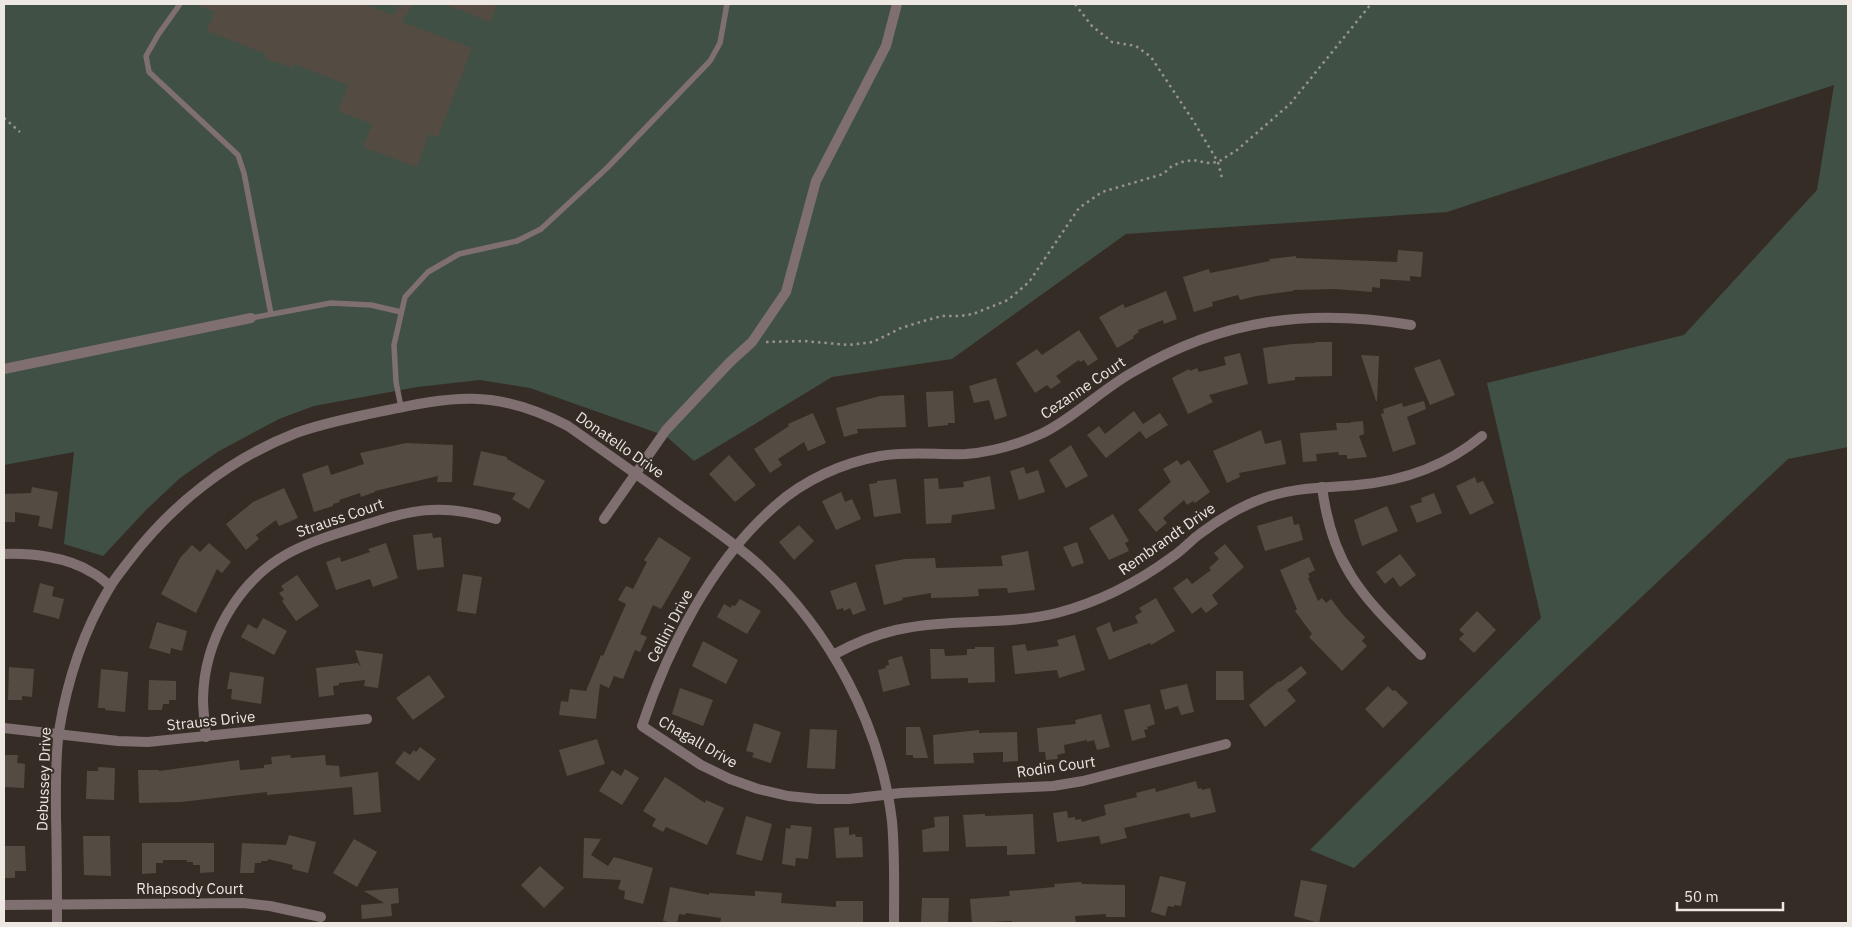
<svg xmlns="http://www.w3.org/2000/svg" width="1852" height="927" font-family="'IBM Plex Sans',sans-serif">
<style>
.green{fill:#405044}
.building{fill:#544c43}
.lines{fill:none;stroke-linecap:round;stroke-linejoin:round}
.path{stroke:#99938c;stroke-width:2.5;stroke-dasharray:2.5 4;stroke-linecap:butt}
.lane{stroke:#7f6f71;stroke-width:5.5}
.street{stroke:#7f6f71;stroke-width:10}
.labels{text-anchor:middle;stroke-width:4;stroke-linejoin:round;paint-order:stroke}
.street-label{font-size:15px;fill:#ede8e2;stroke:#352d25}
</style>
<rect width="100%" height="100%" fill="#352d25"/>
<path class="green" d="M4,4H1848V447L1788,459L1354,868L1310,850L1541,618L1487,383L1684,335L1817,190L1834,85L1447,212L1126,234L952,359L832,377L694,461L666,436L530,388L480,380L417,387L314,406L279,419L219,451L180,478L146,510L103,556L64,544L74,452L4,465Z"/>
<g class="building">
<path d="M194,4H364L393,15L400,4H413L402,22L472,48L438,137L429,134L417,167L363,147L372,124L338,111L348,85L294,64L293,68L265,58L266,54L207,31L214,12Z"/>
<path d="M445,4H497L490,22Z"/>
<path d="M1398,250L1423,252L1421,277L1410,276V281L1380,279V288L1372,287V292L1335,289L1293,290V291L1256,296L1240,300L1238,295L1212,302L1213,306L1194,312L1183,277L1209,269L1210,273L1270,261L1269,259L1296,256V258L1397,262Z"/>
<path d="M1166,291L1177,319L1164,324L1163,320L1138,330L1139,332L1133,336L1134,338L1117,348L1099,317L1123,304L1125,308Z"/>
<path d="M1079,330L1098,359L1088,366L1084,360L1080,362L1079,360L1056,376L1061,382L1051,389L1047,385L1035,393L1016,363L1037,349L1042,355Z"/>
<path d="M1315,342H1332V376L1295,377V380L1268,384L1263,348L1292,344L1315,343Z"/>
<path d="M1240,353L1248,384L1209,395L1213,402L1188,414L1172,378L1189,369L1190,371L1197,368L1199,372L1226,365L1224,357Z"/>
<path d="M1361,355L1379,356L1377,401H1376Z"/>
<path d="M1440,359L1455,395L1430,405L1414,368Z"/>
<path d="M996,378L1007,416L995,420L989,400L974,403L969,386Z"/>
<path d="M953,391L955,423H948V425L928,427L926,392Z"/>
<path d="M904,395L906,427L857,429L858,433L844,437L836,408L880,396Z"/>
<path d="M1424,401L1426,409L1407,417L1416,444L1393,452L1381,414L1384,413L1383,409L1402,403L1403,407Z"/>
<path d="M1134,411L1143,424L1160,413L1168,425L1146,439L1140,431L1106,458L1087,435L1099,426L1105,434Z"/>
<path d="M813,413L826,443L808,451L804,442L778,459L782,465L770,473L754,449L789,426L788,424Z"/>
<path d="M1363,421L1364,434L1359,436L1367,457L1347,459V455H1339L1338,452L1316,454L1317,461L1303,462L1300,433L1337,430L1336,423H1350L1351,422Z"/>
<path d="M1261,430L1265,444L1281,440L1286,464L1239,473L1240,477L1227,483L1213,451Z"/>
<path d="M406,443L453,445L452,482H437L438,476L375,491V492L361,497L360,493L339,500L340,502L333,504V506L314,512L302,474L328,465L331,475L364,464L360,453Z"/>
<path d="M1071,445L1088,476L1066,488L1049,460Z"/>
<path d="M481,451L507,457V459L545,481L529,509L512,499L516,493L473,485Z"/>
<path d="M729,455L756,485L735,502L709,474Z"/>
<path d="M1177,460L1181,465L1189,460L1210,492L1195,503L1193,501L1187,505L1184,500L1163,518L1167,523L1156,532L1138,510L1171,482L1163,469Z"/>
<path d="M1024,467L1026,474L1038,470L1045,492L1019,500L1010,471Z"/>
<path d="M990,476L995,509L952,515L951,523L926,524L924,479L938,478L939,489L964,487L963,482Z"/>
<path d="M1475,477L1477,483L1483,481L1494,503L1470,515L1456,486Z"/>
<path d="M896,479L901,513L874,517L869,484L877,483V481Z"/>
<path d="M32,487L58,492L52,529L38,526L40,516L15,512V522H4V494L31,493Z"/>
<path d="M284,488L298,518L279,526L276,520L256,535L259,539L246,550L226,524L253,502Z"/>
<path d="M841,492L845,502L852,499L861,519L836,530L822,501Z"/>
<path d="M1434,493L1442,513L1417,523L1410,506L1422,502L1421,498Z"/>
<path d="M1387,506L1398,531L1362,546L1354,520Z"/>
<path d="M1113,514L1129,541L1125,543L1129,551L1109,560L1089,528Z"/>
<path d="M1292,516L1294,525L1299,524L1303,540L1265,551L1257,526Z"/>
<path d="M799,525L814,541L794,560L779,542Z"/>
<path d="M432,533L433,538L441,537L444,567L417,570L413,535Z"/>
<path d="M659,537L691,558L661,609L653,605L640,634L647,637L640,652L635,650L623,679L614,676L609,688L600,684L596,719L559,715L561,701L568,702L570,689L586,691L601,655L603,656L626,604L618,600L626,586L633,589L647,562L644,560Z"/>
<path d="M1077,542L1084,563L1072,567L1063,547Z"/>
<path d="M209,543L231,562L222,573L217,569L196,613L161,594L180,558L192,545L200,552Z"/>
<path d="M386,543L398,578L373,587L370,579L336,590L326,562L340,557L341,562L370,552L368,549Z"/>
<path d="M1225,544L1244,567L1212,595L1218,604L1206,613L1201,607L1192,614L1173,588L1187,578L1192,584L1211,570L1209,568L1219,559L1214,553Z"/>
<path d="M1028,551L1035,590L1008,593L1007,588L978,589L979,596L964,597L931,598V593L902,598L903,600L884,605L875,565L905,559L935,558L936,568L1003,566L1001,556Z"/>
<path d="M1400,554L1416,575L1400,587L1393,577L1385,584L1376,572Z"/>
<path d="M1309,557L1315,570L1308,574L1310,577L1308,578L1318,601L1322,598L1326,603L1331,599L1344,616L1365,637L1362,641L1367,646L1342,671L1309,637L1312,634L1295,611L1297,609L1280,570Z"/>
<path d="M463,574L482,577L476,614L457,611Z"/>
<path d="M297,575L319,606L296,621L282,601L284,599L279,593L284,590L281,586Z"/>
<path d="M856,582L866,610L853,615L850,608L844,611L843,608L837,610L830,591Z"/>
<path d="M40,583L54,587L52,596L64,599L59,619L33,612Z"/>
<path d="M1156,598L1175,631L1151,645L1150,643L1109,660L1096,628L1110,622L1113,632L1138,623L1135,616L1142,612L1139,608Z"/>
<path d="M740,599L761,611L747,634L717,617L724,604L731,608L732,605L735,606Z"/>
<path d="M1477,611L1496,630L1474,653L1459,639L1464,634L1459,630Z"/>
<path d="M263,618L287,631L274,655L241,637L248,624L257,629Z"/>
<path d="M157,622L187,631L182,651L171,648L170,654L149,648Z"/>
<path d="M1075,635L1085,670L1059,678L1057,670L1015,674L1012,646L1025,644L1027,651L1059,646L1057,640Z"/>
<path d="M703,641L738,660L726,684L692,666Z"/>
<path d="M975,647H994L995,682L968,683V678L931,679L930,649H944L945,656L967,655V649H975Z"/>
<path d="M355,650L383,654L378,688L364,686L365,680L339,683V685L333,686L334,695L319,697L316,668L358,663L361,668Z"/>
<path d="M902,656L910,685L883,692L878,670L886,668L885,666L889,665L888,660Z"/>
<path d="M1301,666L1307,673L1287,690L1296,701L1265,727L1249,705L1279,681L1280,682Z"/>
<path d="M9,667L34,669L32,697L22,696V700H8Z"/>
<path d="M101,669L128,672L125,712L105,710V708H98Z"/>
<path d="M1216,671H1243L1244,700H1216Z"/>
<path d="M230,672L264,677L261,704L231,699L232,689H227Z"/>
<path d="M429,675L445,697L413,720L396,698Z"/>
<path d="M149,680L176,681V700H169V704H163L162,710H148Z"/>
<path d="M1187,684L1194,712L1181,715L1178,706L1165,710L1160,690Z"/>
<path d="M1388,686L1393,691L1395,690L1408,703L1383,728L1365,709Z"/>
<path d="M680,688L713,700L703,726L672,714Z"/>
<path d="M1150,704L1155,724L1147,727L1148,729L1144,730L1146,737L1132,741L1124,710Z"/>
<path d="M1101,714L1110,747L1097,750L1094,740L1087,742V740L1064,745L1065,753L1057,755L1058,759L1046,760L1045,752H1039L1037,728L1076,724L1075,720Z"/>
<path d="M754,723L781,732L771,763L752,757L754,753L746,751Z"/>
<path d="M906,727H920L928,758H913V755H906Z"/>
<path d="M810,729L837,730L835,769L807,768Z"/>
<path d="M979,730V733L1017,732L1018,761L1003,762V752L973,753L974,763L934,764L933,735Z"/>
<path d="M597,739L605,764L567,776L559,750Z"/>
<path d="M420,747L436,759L419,781L395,763L404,751L410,755L414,750L416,752Z"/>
<path d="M4,755H18L17,763L25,764L24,788L4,787Z"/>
<path d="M290,755L291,758L325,755L326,765L339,766L340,777L378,772L381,812L354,815L352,787L267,795V792L181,802L139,803L138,770H159V771L239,760L240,770L264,768V765L272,764L271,757Z"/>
<path d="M98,767L115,768L114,800L86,799L87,771H98Z"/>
<path d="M625,769L639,778L622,805L599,791L612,770L621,776Z"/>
<path d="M665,777L705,803L706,800L724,808L707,845L666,827L663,832L652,826L656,819L643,811Z"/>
<path d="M1196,781L1198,789L1201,788L1202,790L1210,788L1216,812L1191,818L1189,813L1124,828L1127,838L1101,844L1099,836L1057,842L1053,813L1067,811L1068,818L1075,817V820L1081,819L1082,822L1106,815L1104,805L1137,797L1136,793L1155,788L1156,792Z"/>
<path d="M985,814V816L1033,814L1035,854L1007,855V846L966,847L963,815Z"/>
<path d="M746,816L772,824L762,861L736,854Z"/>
<path d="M949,816V851L923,852L922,830L935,827L934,817Z"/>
<path d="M791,825L812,827L808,859L796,858L795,866L782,864L786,828L790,829Z"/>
<path d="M849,827V835L855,834L856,837H862L863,857L836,858L834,828Z"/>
<path d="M289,835L316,842L308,873L292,869L293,865L268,859V861H261V863H255L254,873H240L242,843L286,845Z"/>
<path d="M83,836H110L111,876L84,875Z"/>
<path d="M584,838L601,839L591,855L608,866L614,857L653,868L643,904L624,899L625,891L618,889L621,880L583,878Z"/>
<path d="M354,839L377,852L357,887L333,873Z"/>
<path d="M142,843H214V872L200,873V865H193V862H187V860H163V863H156V873L142,874Z"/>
<path d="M4,846H25L26,871H15V878H4Z"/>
<path d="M540,866L564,888L544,908L521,885Z"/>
<path d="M1160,876L1186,882L1181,906L1174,905V907L1168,906L1165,916L1151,912Z"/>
<path d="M1301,880L1327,885L1319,923L1294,916Z"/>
<path d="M1081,882L1082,884L1125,885V917H1106V914L1075,916L1076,923H1012V921L972,923L970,899L1010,896L1009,891L1055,887L1054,884Z"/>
<path d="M670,887L709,895V893L755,896V891L782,893L781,903L836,907V901H863V923H720L721,918L686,913L685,915L679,914L677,923H674L663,921Z"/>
<path d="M398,888L399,903L391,904L392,916L362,919L361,905L384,903L364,891Z"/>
<path d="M922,898H949L948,923H921Z"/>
</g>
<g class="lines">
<g class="path">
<path d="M1075,4L1092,26L1112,42L1136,46L1151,57L1194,122L1218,162L1222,178"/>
<path d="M4,118L20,132"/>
<path d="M766,342L804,341L849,345L873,342L901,328L927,320L942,316H960L973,314L1008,300L1029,282L1079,208L1102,192L1163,174L1172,166L1182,162L1193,160L1208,163L1218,162L1237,150L1290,104L1371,4"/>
</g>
<g class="lane">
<path d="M180,4L158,35L146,56L149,72L238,155L244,173L271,314"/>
<path d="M251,318L331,303L371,305L401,312"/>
<path d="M401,407L396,382L394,345L405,297L428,272L459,254L517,241L541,229L608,167L710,61L720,43L727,4"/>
</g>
<g class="street">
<path d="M4,369L251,318"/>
<path d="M1322,487C1333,571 1365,598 1421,655"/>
<path d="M604,519L666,430L730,362L752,342L786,292L816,181L886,46L897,4"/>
<path d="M4,554C32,553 67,557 91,572C98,575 104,581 110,586"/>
<path d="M833,655C853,644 874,635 896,630C949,618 1004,626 1057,613C1099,602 1138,582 1172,557C1183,550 1191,540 1201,533C1221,518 1241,506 1264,498C1294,487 1326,488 1357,485C1403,481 1446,466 1482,436"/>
<path d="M4,728L118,741L148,742L367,719"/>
<path d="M206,737C205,724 203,711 203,699C204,641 237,582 287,554C309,542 332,535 355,528C411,510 437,502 496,519"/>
<path d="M1226,744L1083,781L1053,786L901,793L849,799H818L788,796L758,789L730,779L701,765L642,726C668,648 712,561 775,506C804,480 842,463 880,456C909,451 937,455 966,454C992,452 1019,444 1043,433C1075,417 1101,390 1133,372C1222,319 1310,308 1411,325"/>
<path d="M4,905L243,903L270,906L321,917"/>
<path d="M57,923C57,888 57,853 56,818C56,789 55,759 59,731C67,681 84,630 110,587C115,578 122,570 128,562C171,505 229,459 296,433C318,425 341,420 364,415C446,398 490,385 568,426C605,452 642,478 679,505C706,524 733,542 758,564C830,630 880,724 892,821C895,855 894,889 894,923"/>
</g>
</g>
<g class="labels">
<g class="street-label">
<text transform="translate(1083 388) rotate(-34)" y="5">Cezanne Court</text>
<text transform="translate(620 445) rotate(35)" y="5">Donatello Drive</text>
<text transform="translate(340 518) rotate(-19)" y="5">Strauss Court</text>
<text transform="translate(1167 539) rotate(-35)" y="5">Rembrandt Drive</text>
<text transform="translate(670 626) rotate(-62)" y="5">Cellini Drive</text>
<text transform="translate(211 721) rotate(-6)" y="5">Strauss Drive</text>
<text transform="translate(698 742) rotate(30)" y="5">Chagall Drive</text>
<text transform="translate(1056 767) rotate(-8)" y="5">Rodin Court</text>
<text transform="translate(44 779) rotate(-88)" y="5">Debussey Drive</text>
<text x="190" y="894">Rhapsody Court</text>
</g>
</g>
<rect width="1852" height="927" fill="none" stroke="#ede8e2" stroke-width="10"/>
<path d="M1677 902v8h106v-8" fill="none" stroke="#ede8e2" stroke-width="2.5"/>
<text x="1684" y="902" font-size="15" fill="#ede8e2" stroke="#352d25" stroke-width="4" paint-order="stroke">50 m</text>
</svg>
